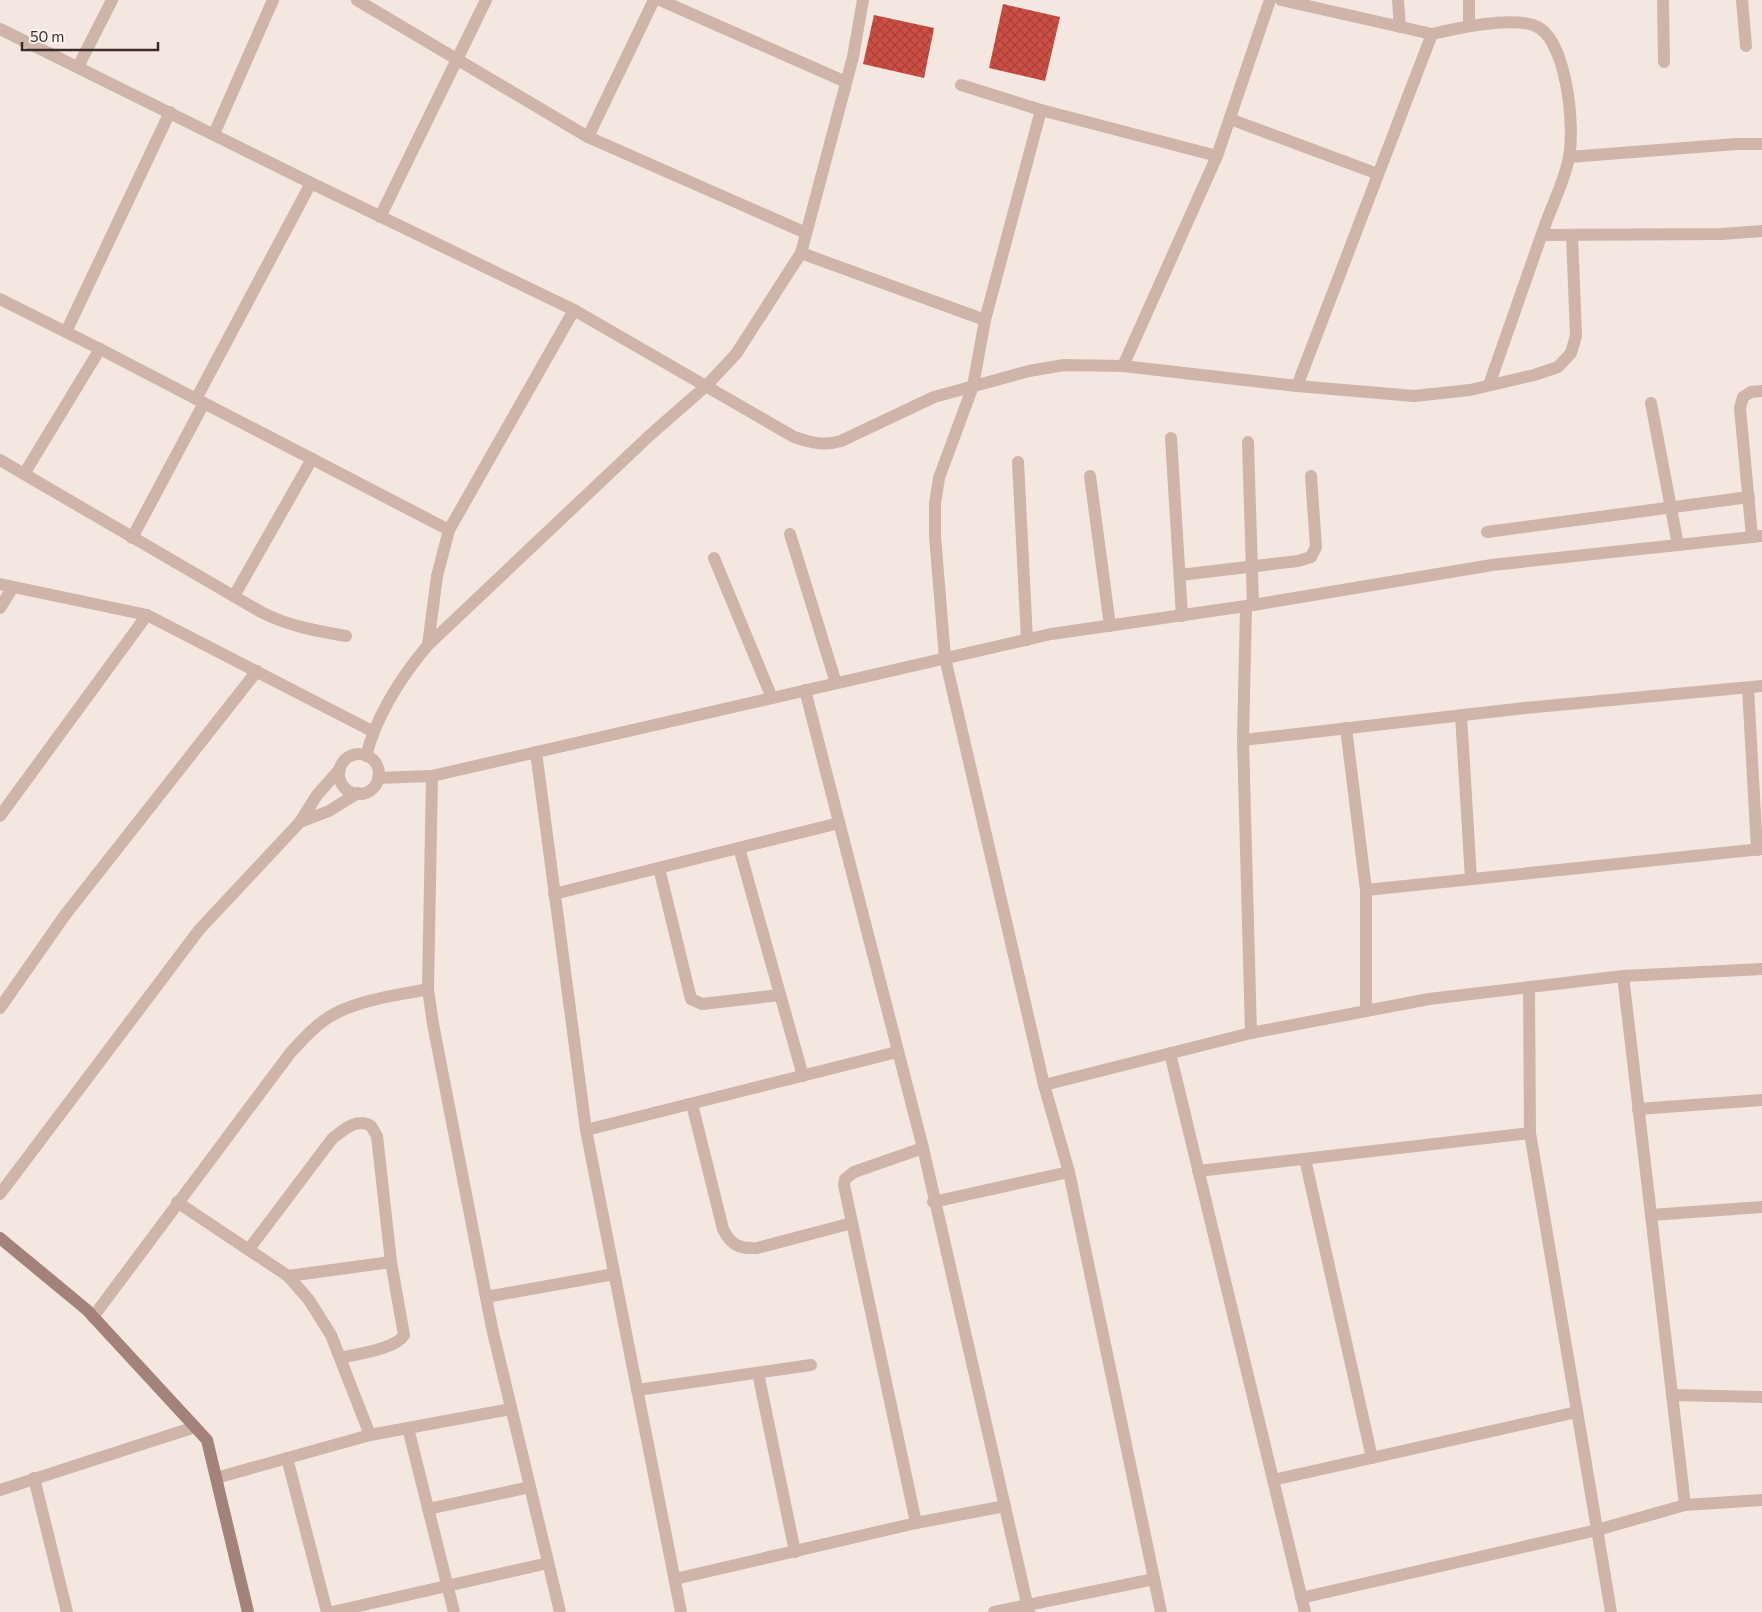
<svg xmlns="http://www.w3.org/2000/svg" width="1762" height="1612" font-family="Commissioner,sans-serif">
<style>
.building{fill:url(#building-cross-hatch)}
.lines{fill:none;stroke-linecap:round;stroke-linejoin:round}
.minor{stroke:#ceb4a9;stroke-width:12}
.tertiary{stroke:#ceb4a9;stroke-width:12}
.secondary{stroke:#a2827a;stroke-width:12}
</style>
<defs>
<pattern id="building-cross-hatch" width="8" height="8" patternUnits="userSpaceOnUse" patternTransform="scale(1.25)"><rect width="8" height="8" fill="#cd4f44"/><path d="M0 0l8 8M0 8l8-8" fill="none" stroke="#a84239"/></pattern>
</defs>
<rect width="100%" height="100%" fill="#f4e7df"/>
<g class="building">
<path d="M1003,4L1060,17L1045,81L989,68Z"/>
<path d="M874,15L934,28L924,78L863,64Z"/>
</g>
<g class="lines">
<g class="minor">
<path d="M357,0L588,137"/>
<path d="M654,0L588,137L806,233"/>
<path d="M660,0L846,82"/>
<path d="M1281,0L1432,34L1297,386"/>
<path d="M1398,0L1400,27"/>
<path d="M1663,0L1664,62"/>
<path d="M1742,0L1746,46"/>
<path d="M1469,26V0"/>
<path d="M0,29L311,183L574,310L794,437C812,443 824,446 841,441L934,397L1029,371L1064,365L1123,366L1297,386L1414,396L1470,390L1534,375L1558,367L1571,353L1576,336L1572,235"/>
<path d="M1432,34C1458,28 1507,17 1533,25C1567,35 1575,127 1569,157C1565,180 1552,205 1544,228C1526,280 1507,333 1489,385"/>
<path d="M78,67L112,0"/>
<path d="M961,85L1041,110L1217,156"/>
<path d="M1041,110L985,320L973,386L939,478L935,503V536L945,658L1044,1085L1069,1172L1161,1612"/>
<path d="M1230,119L1378,174"/>
<path d="M214,134L273,0"/>
<path d="M1569,157L1736,144H1762"/>
<path d="M380,217L486,0"/>
<path d="M1542,235L1721,234L1762,231"/>
<path d="M801,253L985,320"/>
<path d="M0,299L100,349L449,530"/>
<path d="M66,332L170,112"/>
<path d="M1123,366L1217,156L1270,0"/>
<path d="M196,399L311,183"/>
<path d="M1651,403L1678,545"/>
<path d="M1171,438L1182,616"/>
<path d="M1248,442L1253,605"/>
<path d="M0,460L261,612C288,626 317,631 346,636"/>
<path d="M1018,462L1027,640"/>
<path d="M24,474L100,349"/>
<path d="M1090,476L1110,626"/>
<path d="M1487,532L1749,497"/>
<path d="M790,534L836,683"/>
<path d="M1752,537L1740,408L1743,397L1751,392L1762,391"/>
<path d="M132,538L204,403"/>
<path d="M714,558L772,698"/>
<path d="M1180,575L1298,561L1311,557L1316,547L1311,476"/>
<path d="M0,584L147,615L372,731"/>
<path d="M234,596L312,459"/>
<path d="M1246,607L1243,740L1251,1033"/>
<path d="M0,608L13,587"/>
<path d="M428,645L437,576L449,530L574,310"/>
<path d="M1748,688L1757,850"/>
<path d="M805,690L923,1148L1029,1612"/>
<path d="M1461,715L1471,879"/>
<path d="M1346,728L1366,890V1011"/>
<path d="M1243,740L1525,708L1762,686"/>
<path d="M536,752L586,1130L681,1612"/>
<path d="M366,756C377,714 401,677 428,645L649,436L706,386L736,354L801,253L853,57L863,0"/>
<path d="M432,776L428,989L433,1024L492,1328L560,1612"/>
<path d="M0,816L147,615"/>
<path d="M739,848L803,1076"/>
<path d="M659,868L691,999L702,1004L780,995"/>
<path d="M1366,890L1762,849"/>
<path d="M554,894L839,823"/>
<path d="M1623,976L1685,1505"/>
<path d="M1529,987L1530,1133L1611,1612"/>
<path d="M0,1008L65,915L257,671"/>
<path d="M1170,1053L1305,1612"/>
<path d="M1044,1085L1251,1033L1429,999L1623,976L1762,969"/>
<path d="M692,1104L723,1229C731,1245 739,1249 757,1248L852,1223"/>
<path d="M1638,1109L1762,1100"/>
<path d="M586,1130L897,1052"/>
<path d="M1305,1159L1372,1458"/>
<path d="M1198,1171L1530,1133"/>
<path d="M177,1202L288,1276L309,1300L331,1335L370,1435"/>
<path d="M933,1202L1069,1172"/>
<path d="M1651,1215L1762,1207"/>
<path d="M249,1249L332,1139C343,1130 357,1117 371,1126L377,1136L391,1262L404,1335C396,1349 357,1354 341,1358"/>
<path d="M288,1276L391,1262"/>
<path d="M486,1297L614,1274"/>
<path d="M93,1317L291,1052C305,1037 319,1021 338,1012C364,999 399,995 428,989"/>
<path d="M758,1373L795,1552"/>
<path d="M637,1390L811,1365"/>
<path d="M1672,1395L1762,1397"/>
<path d="M408,1428L454,1612"/>
<path d="M287,1458L327,1612"/>
<path d="M34,1478L67,1612"/>
<path d="M216,1478L370,1435L511,1409"/>
<path d="M1273,1480L1577,1412"/>
<path d="M0,1490L195,1427"/>
<path d="M428,1509L530,1487"/>
<path d="M916,1523L844,1185L845,1179L854,1172L923,1148"/>
<path d="M675,1579L916,1523L1005,1506"/>
<path d="M1301,1598L1597,1530L1685,1505L1762,1500"/>
<path d="M332,1612L548,1563"/>
<path d="M994,1612L1154,1579"/>
</g>
<g class="tertiary">
<circle cx="359" cy="774" r="20"/>
<path d="M378,778L432,776L1051,634L1253,605L1492,565L1762,536"/>
<path d="M300,822L329,811L358,793"/>
<path d="M0,1194L199,930L300,822L317,795L340,769"/>
</g>
<path class="secondary" d="M0,1238L87,1310L207,1440L248,1612"/>
</g>
<path d="M22 42v8h136v-8" fill="none" stroke="#3b2c29" stroke-width="2.5"/>
<text x="30" y="42" font-size="15" fill="#3b2c29" stroke="#fbf2ec" stroke-width="4" paint-order="stroke">50 m</text>
</svg>
